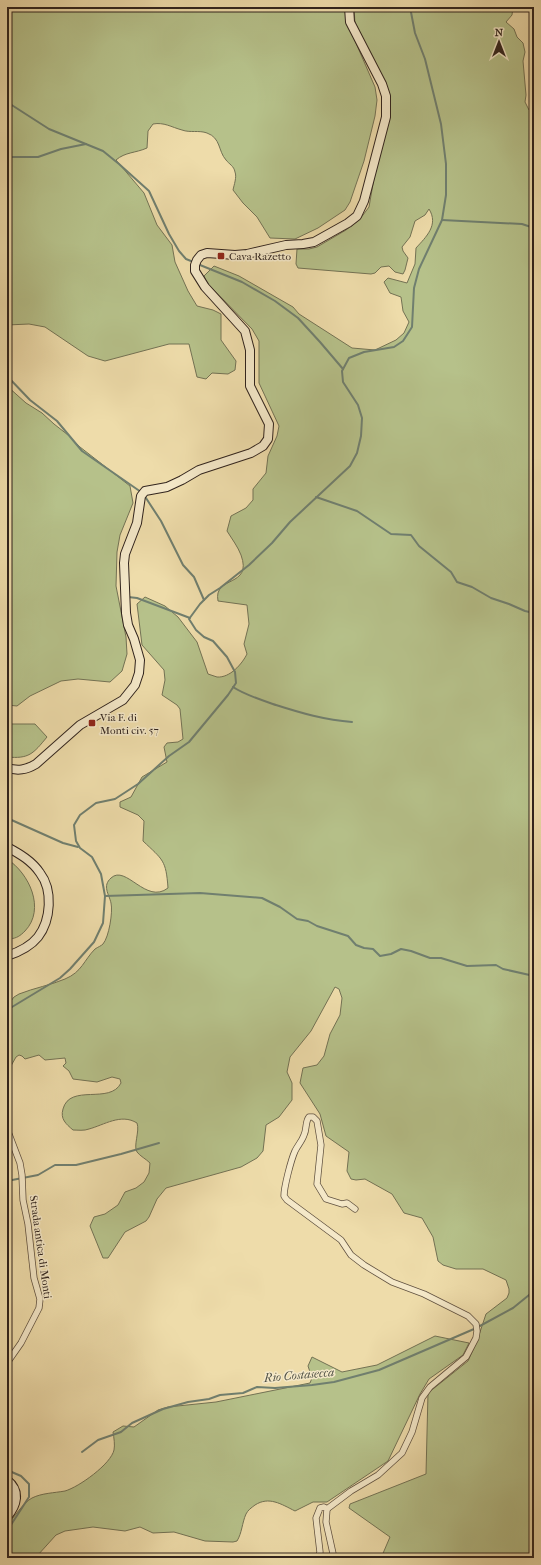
<svg xmlns="http://www.w3.org/2000/svg" width="541" height="1565" font-family="'IM FELL French Canon',serif">
<style>
.green{fill:#b6c18a;stroke:#737254}
.lines{fill:none;stroke-linecap:round;stroke-linejoin:round}
.stream{stroke:#707f6f;stroke-width:2}
.street-casing{stroke:#605140;stroke-width:7}
.secondary-casing{stroke:#30231d;stroke-width:10}
.street{stroke:#f4e8c8;stroke-width:5.5}
.secondary{stroke:#f4e8c8;stroke-width:8}
.poi-dot{fill:#8f2418;stroke:#f4e8c8;stroke-width:1.5}
.labels{text-anchor:middle;stroke-width:3;stroke-linejoin:round;paint-order:stroke}
.poi-label{font-size:11px;fill:#30231d;stroke:#f4e8c8;text-anchor:start}
.street-label{font-size:11px;fill:#30231d;stroke:#f4e8c8}
.water-label{font-size:12px;font-style:italic;fill:#505146;stroke:#f4e8c8}
</style>
<rect width="100%" height="100%" fill="#eedcaa"/>
<filter id="stains"><feTurbulence type="fractalNoise" baseFrequency=".005" numOctaves="4"/><feColorMatrix values="0 0 0 0 .2 0 0 0 0 .09 0 0 0 0 .02 0 0 0 .5 -.17"/></filter>
<radialGradient id="worn" r=".72"><stop offset=".6" stop-color="#630" stop-opacity="0"/><stop offset="1" stop-color="#630" stop-opacity=".3"/></radialGradient>
<g class="green">
<path d="M7,7H346L349,27L375,87L377,100L375,116L364,161L350,202L345,210L318,228L295,239L270,238L257,217L243,203L233,190C234,185 237,177 235,172C234,166 229,164 226,160C218,151 221,138 207,133C199,130 190,133 182,130C171,127 164,122 153,124L148,131L147,148C136,153 125,152 116,160L144,193L157,225L172,245L175,262L188,291L197,306L213,310L221,314V340L236,361L235,370L228,374L212,373L206,379L197,377L189,344H169L105,361L88,356L45,327L29,324L7,325Z"/>
<path d="M354,7H513L512,15L506,22L514,29L517,37L523,43L525,52L523,61L526,95L525,102L529,110L534,114V1558H381L390,1537L349,1508L350,1504L426,1474L428,1393L468,1361L477,1341L486,1314L507,1298L509,1293V1289L506,1280L483,1269H456L443,1265L438,1261L433,1237L422,1218L404,1213L392,1194L365,1179L356,1180L351,1179L347,1171L349,1152L326,1136L320,1114L300,1083L303,1068L317,1065L324,1056L330,1034L340,1015L342,998L339,989L335,987L311,1031L290,1057L287,1072L292,1083V1100L279,1117L266,1125L263,1151L257,1158L241,1167L166,1188L157,1199L149,1217L146,1221L125,1232L108,1258H103L90,1226L94,1217L105,1214L118,1205L125,1192L136,1188L144,1182L149,1173L150,1163C146,1159 140,1156 137,1152C133,1146 140,1131 137,1123C121,1113 104,1125 89,1129C84,1131 78,1130 73,1130C66,1124 60,1119 63,1109C70,1083 110,1105 121,1083L120,1079L112,1077L97,1082L73,1079L69,1071L63,1066L66,1063L65,1058L45,1060L39,1055L25,1059L22,1056L19,1055L16,1057L7,1073V1006L14,997L19,994C34,988 51,985 65,979C82,972 84,960 95,949C98,947 101,946 103,944C109,937 113,912 111,903C109,894 102,886 111,878C126,864 146,905 168,888C166,860 163,860 143,841L144,821L138,815L120,807V802L131,797L142,777L167,762L164,747L167,743L178,742L183,739L180,709L177,705L162,695L165,680L164,670L142,645L137,604L145,597L165,606L178,617L197,642L208,674C211,675 214,676 217,677C230,678 242,664 247,654L244,644L249,624L247,605L218,601C213,575 253,588 241,555C238,547 232,539 227,531L231,516L246,508L253,500V489L266,473L268,456L277,436L279,426L259,383V341L252,329L207,283L204,276L214,266L239,276L293,307L299,314L352,348L375,350L396,340L404,333L409,322L403,311L401,297L390,293L384,282L388,278L407,283L415,264L416,248C426,237 439,225 429,209L425,215L415,221L410,237L402,247L403,251L408,258L405,270L403,274L395,272L389,266L381,267L375,273L371,274L298,268L296,264L297,249H309L317,247L346,230L360,219L369,207L377,161L389,109L381,76L355,24Z"/>
<path d="M7,386L26,403L42,413L54,424L68,435L80,447L130,486L133,503L120,535L117,552L116,586L126,637L127,654L122,671L110,682L78,679L61,681L30,696L17,706L7,705Z"/>
<path d="M7,724H35L47,737C33,754 29,759 7,757Z"/>
<path d="M7,859C29,873 46,909 25,931C20,936 17,938 10,939L7,936Z"/>
<path d="M435,1336L469,1343L463,1355L429,1379L420,1394L388,1461L327,1502H313L295,1511C281,1504 269,1496 255,1505C251,1508 248,1510 246,1514C242,1523 242,1533 237,1541L233,1542L205,1541L174,1532L153,1533L140,1527L125,1531L93,1527L65,1531L56,1535L37,1556L7,1555V1526C13,1518 24,1502 32,1498C42,1493 54,1493 65,1491C79,1487 111,1464 114,1450C115,1445 114,1438 113,1432L123,1426L134,1427L158,1410L168,1407L216,1402L310,1383L312,1378L308,1366L312,1357L342,1372L377,1365Z"/>
</g>
<g class="lines">
<g class="stream">
<path d="M7,102L49,129L103,151L119,164L149,191L169,234L179,251L186,259L191,261"/>
<path d="M7,157H38L61,149L86,144"/>
<path d="M442,220L522,224L534,228"/>
<path d="M200,265L242,282L275,301L298,318L320,342L343,369"/>
<path d="M7,376L30,400L57,421L82,451L141,492"/>
<path d="M144,495L161,521L183,565L194,577L204,600"/>
<path d="M316,497L357,511L391,534L411,535L419,546L451,572L457,582L472,587L491,598L509,604L525,611L534,613"/>
<path d="M128,597L137,598L190,618"/>
<path d="M233,687C245,695 261,700 276,705C301,713 325,720 352,722"/>
<path d="M7,818L63,843L78,847"/>
<path d="M105,896L200,893L262,898L280,907L297,919L308,921L317,926L348,936L356,945L364,948L373,949L380,956L391,954L401,949L411,951L430,958H441L467,966L496,965L503,969L534,976"/>
<path d="M7,1010L60,978L70,969L94,942L103,923L105,896L101,874L92,857L80,848L76,841L74,825L80,815L96,803L115,799L138,784L169,756L189,742L228,695L236,683L235,672L227,657L213,641L204,637L196,630L189,619L200,604L209,595L220,588L249,565L272,543L290,522L350,466L357,453L361,436L362,418L358,405L343,382L342,371L349,358L364,352L394,347L403,341L412,327L414,288L419,269L442,220L446,195V164L441,124L425,59L415,33L410,7"/>
<path d="M7,1181L38,1175L55,1165H76L121,1154L159,1143"/>
<path d="M478,1327L513,1308L534,1291"/>
<path d="M82,1452L98,1440L121,1432L132,1423L163,1409L188,1402L209,1399L220,1395L243,1393L257,1387L275,1388L312,1385L334,1382L379,1370L474,1329"/>
<path d="M7,1470L21,1476L29,1484V1497L7,1531"/>
</g>
<g class="street-casing">
<g id="street">
<path d="M7,1129L20,1163L22,1175L23,1200L28,1224L34,1278L40,1299L39,1308L21,1343L7,1363"/>
<path d="M327,1509L351,1491L378,1475L402,1453L412,1432L422,1398L430,1387L466,1357L476,1338L477,1331L476,1324L468,1316L424,1294L392,1282L364,1265L351,1255L341,1240L287,1200L284,1196C284,1187 291,1160 295,1151C298,1145 302,1141 304,1135C307,1129 305,1122 309,1117H313L317,1121L321,1145L317,1184L326,1199L342,1204L347,1203L355,1209"/>
<path d="M318,1558L320,1552L316,1518L320,1508L324,1507L327,1509L326,1522L334,1558"/>
</g>
</g>
<g class="secondary-casing">
<g id="secondary">
<path d="M7,768C18,771 26,770 36,764L80,725L123,700L135,685L139,673L140,660L134,639L128,625L126,613L124,563L125,554L137,523L141,496L145,491L167,487L182,480L199,470L251,453L263,446L268,439L269,424L250,386V350L245,331L205,287L195,271V265L197,260L201,255L207,253L235,255L247,254L286,245L303,244L314,242L348,223L357,216L364,201L386,117V96L382,84L350,22L349,7"/>
<path d="M7,847C20,854 32,861 40,873C53,890 51,920 38,937C30,947 19,952 7,956"/>
<path d="M7,1480C21,1491 17,1505 7,1517"/>
</g>
</g>
<use href="#street" class="street"/>
<use href="#secondary" class="secondary"/>
</g>
<g class="poi-dot">
<rect x="217" y="252" width="8" height="8" rx="2"/>
<rect x="88" y="719" width="8" height="8" rx="2"/>
</g>
<g class="labels">
<g class="poi-label">
<text x="229" y="260">Cava Razetto</text>
<text x="100" y="721">Via F. di<tspan x="100" dy="13">Monti civ. 57</tspan></text>
</g>
<g class="street-label">
<text transform="translate(41 1247) rotate(82)" y="4">Strada antica di Monti</text>
</g>
<g class="water-label">
<text transform="translate(299 1375) rotate(-5)" y="4">Rio Costasecca</text>
</g>
</g>
<rect width="541" height="1565" fill="none" stroke="#eedcaa" stroke-width="24"/>
<rect x="8" y="8" width="525" height="1549" fill="none" stroke="#30231d" stroke-width="2"/>
<rect x="12" y="12" width="517" height="1541" fill="none" stroke="#30231d"/>
<g transform="translate(499 42)" stroke="#f4e8c8" stroke-width="3" paint-order="stroke">
<path d="M0-3L7 15L0 10L-7 15Z" fill="#30231d"/>
<text y="-6" font-size="11" font-weight="bold" text-anchor="middle" fill="#30231d">N</text>
</g>
<rect width="100%" height="100%" filter="url(#stains)"/>
<rect width="100%" height="100%" fill="url(#worn)"/>
</svg>
